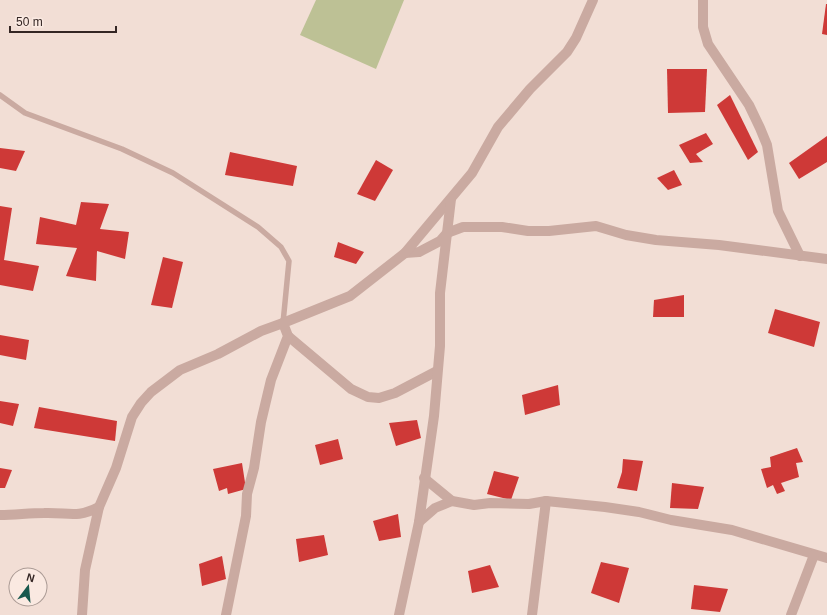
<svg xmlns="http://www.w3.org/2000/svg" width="827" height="615" font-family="Arial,sans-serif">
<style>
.green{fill:#bdc195}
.building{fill:#ce3937}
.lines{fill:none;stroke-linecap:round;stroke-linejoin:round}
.lane{stroke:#caaaa1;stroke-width:5.5}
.street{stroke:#caaaa1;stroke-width:10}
</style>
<rect width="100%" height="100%" fill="#f2ded5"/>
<path class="green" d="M316,0H404L376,69L300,35Z"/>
<g class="building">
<path d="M826,4H827V35L822,34Z"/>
<path d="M667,69H707L705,112L668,113Z"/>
<path d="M730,95L758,152L748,160L717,105Z"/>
<path d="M706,133L713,144L696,154L703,162L690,163L679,145Z"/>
<path d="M827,136V162L799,179L789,163Z"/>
<path d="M0,148L25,151L16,171L0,168Z"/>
<path d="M230,152L297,166L293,186L225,175Z"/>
<path d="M376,160L393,170L375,201L357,194Z"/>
<path d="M674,170L682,185L668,190L657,178Z"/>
<path d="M81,202L109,204L100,229L129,232L125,259L97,251L96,281L66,276L77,248L36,244L40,217L76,225Z"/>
<path d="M0,206L12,208L4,260L39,266L33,291L0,285Z"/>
<path d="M338,242L364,252L356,264L334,257Z"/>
<path d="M163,257L183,262L172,308L151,305Z"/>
<path d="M684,295V317H653L654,300Z"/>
<path d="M775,309L820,322L814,347L768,333Z"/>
<path d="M0,335L29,340L26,360L0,355Z"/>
<path d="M558,385L560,405L525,415L522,395Z"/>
<path d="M0,401L19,404L13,426L0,423Z"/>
<path d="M39,407L117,421L115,441L34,428Z"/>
<path d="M417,420L421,438L396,446L389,423Z"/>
<path d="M338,439L343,459L320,465L315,445Z"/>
<path d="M797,448L803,462L796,463L799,477L781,483L785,491L777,494L773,485L767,488L761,469L771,467L770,457Z"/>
<path d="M623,459L643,461L637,491L617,488L622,472Z"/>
<path d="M242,463L246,489L228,494L227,488L219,491L213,469Z"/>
<path d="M0,468L12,470L5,488H0Z"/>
<path d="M494,471L519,477L511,500L487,494Z"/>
<path d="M672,483L704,487L698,509L670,508Z"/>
<path d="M398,514L401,537L379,541L373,521Z"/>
<path d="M324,535L328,555L299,562L296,539Z"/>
<path d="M222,556L226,579L202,586L199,564Z"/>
<path d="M601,562L629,568L619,603L591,593Z"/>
<path d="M490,565L499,587L472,593L468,571Z"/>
<path d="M694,585L728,589L720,612L691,609Z"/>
</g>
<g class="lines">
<path class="lane" d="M0,95L25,113L122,149L173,173L258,227L281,247L289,261L283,323"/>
<g class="street">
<path d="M703,0V27L708,44L749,105L760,128L767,145L778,211L800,256"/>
<path d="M405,253L419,252L440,241L447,233L463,227H502L528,231H549L596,226L626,235L656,240L719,245L827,259"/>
<path d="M288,336L351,389L368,397L379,398L395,393L437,371"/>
<path d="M424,478L452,501L474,505L490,503L529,504L546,501L605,507L639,512L671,520L732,530L827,558"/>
<path d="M0,515C15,515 29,513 44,513C68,512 76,519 99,507"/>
<path d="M419,522L435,508L452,501"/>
<path d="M82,615L85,570L99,507L116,468L132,417L141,403L151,392L180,370L218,354L261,331L283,323"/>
<path d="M226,615L246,516L247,494L254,468L261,422L271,380L288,336L283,323L350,296L405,253L472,173L498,127L530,89L567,52L576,38L593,0"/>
<path d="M399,615L419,522L434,416L440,346V293L451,199"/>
<path d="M532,615L546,501"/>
<path d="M791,615L814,555"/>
</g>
</g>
<g transform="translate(28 587) rotate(16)"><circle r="19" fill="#fae9e1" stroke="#ab9b95"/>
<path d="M0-3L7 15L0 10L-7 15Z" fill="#18584d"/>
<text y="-6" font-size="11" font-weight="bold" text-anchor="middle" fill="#342624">N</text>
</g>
<path d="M10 26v6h106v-6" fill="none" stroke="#342624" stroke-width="2"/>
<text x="16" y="26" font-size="12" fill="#342624" stroke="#fae9e1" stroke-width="3" paint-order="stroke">50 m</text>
</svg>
